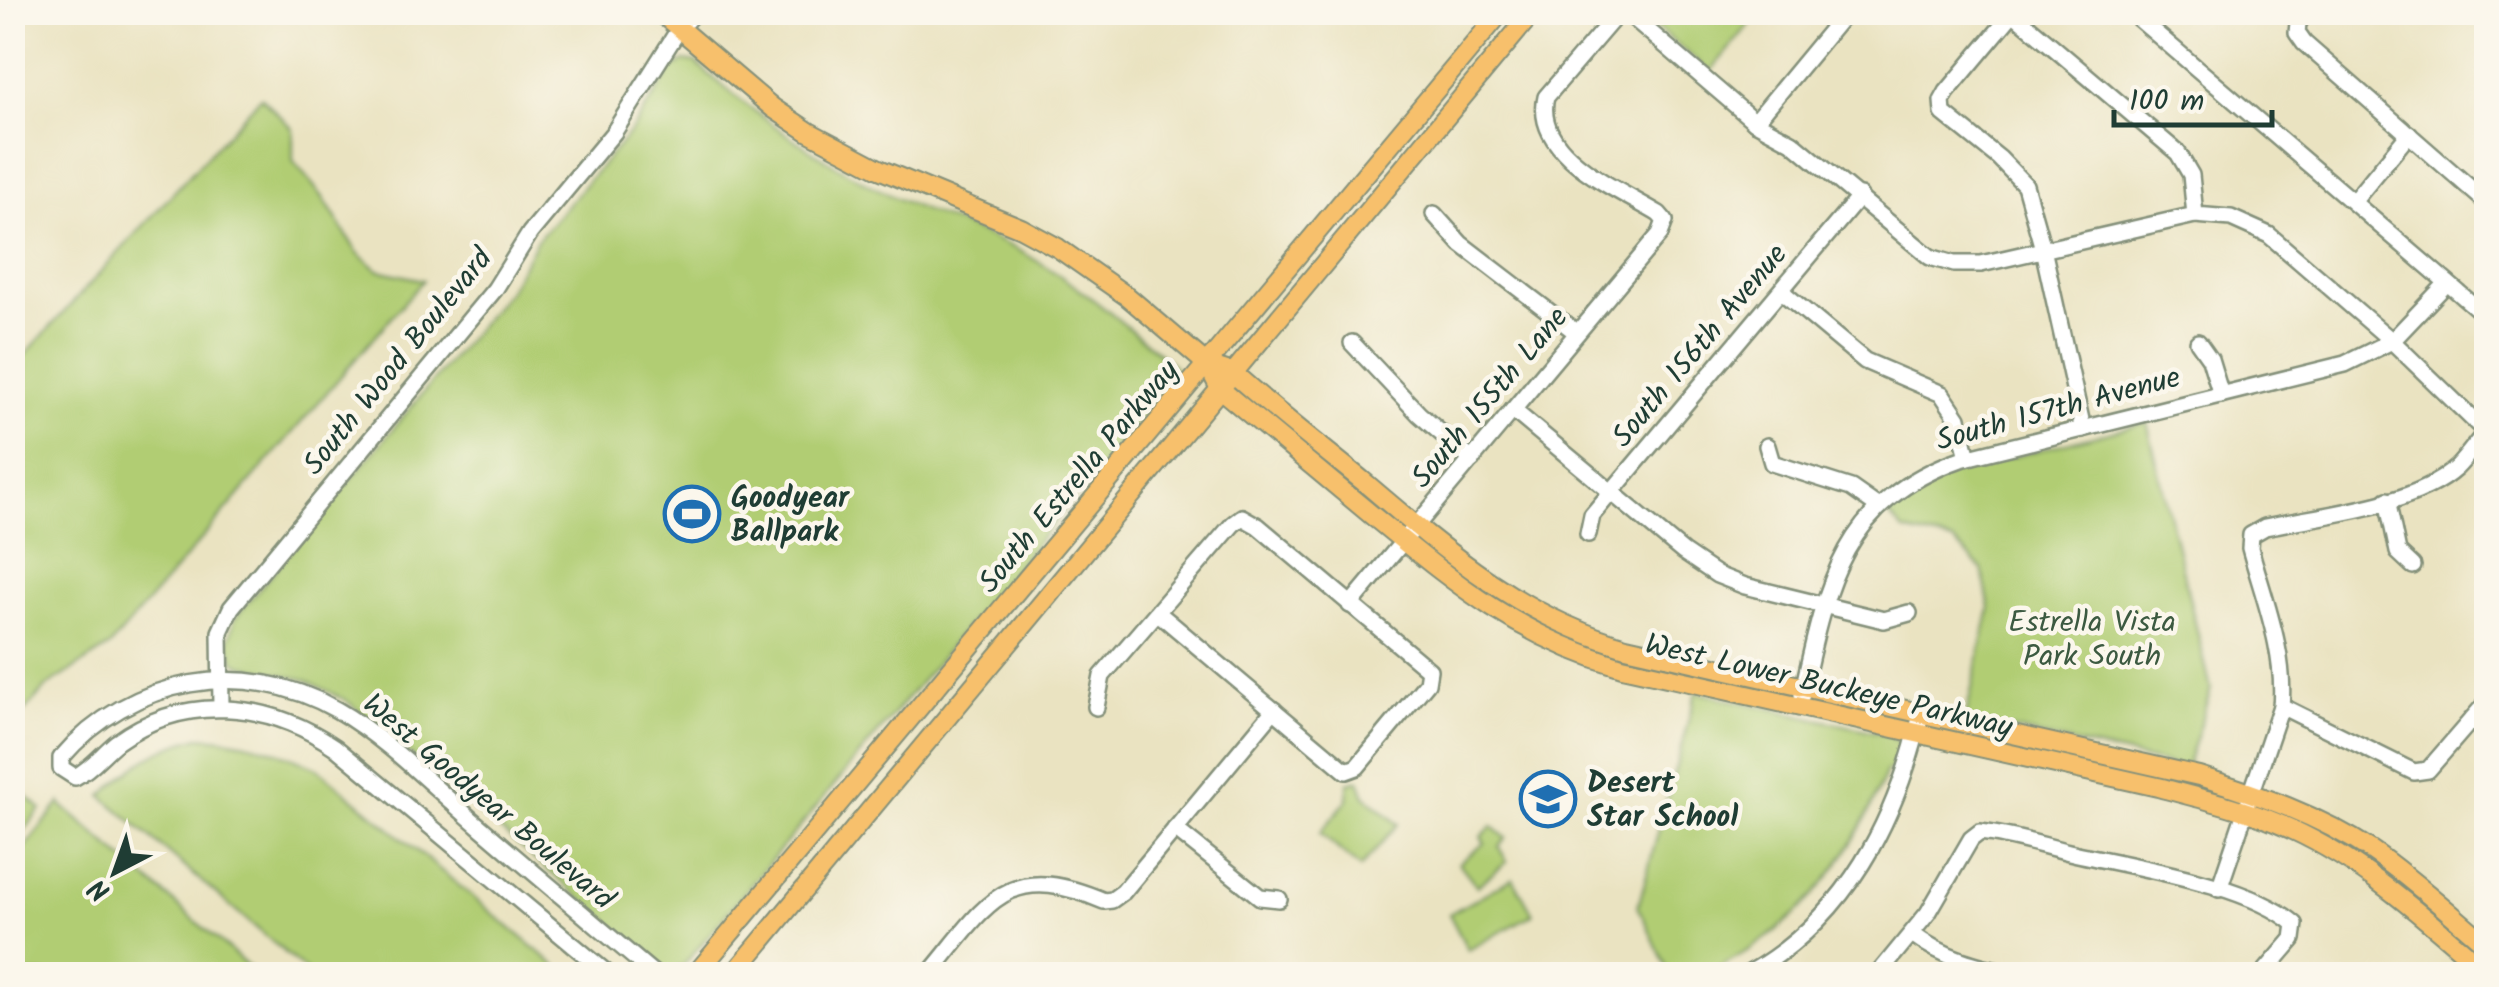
<svg xmlns="http://www.w3.org/2000/svg" width="2499" height="987" font-family="Kalam,sans-serif">
<style>
.green{fill:#b1cd73;stroke:#688554;stroke-width:2.5}
.lines{fill:none;stroke-linecap:round;stroke-linejoin:round}
.minor-casing{stroke:#84907a;stroke-width:20}
.major-casing{stroke:#84907a;stroke-width:22}
.minor{stroke:#fff;stroke-width:15}
.major{stroke:#f7c06c;stroke-width:18}
.labels{text-anchor:middle;stroke-width:9;stroke-linejoin:round;paint-order:stroke}
.street-label{font-size:30px;fill:#1f3d34;stroke:#fbf7ec}
.poi-label{font-size:30px;font-weight:bold;fill:#1f3d34;stroke:#fbf7ec;text-anchor:start}
.park-label{font-size:30px;fill:#3c5a41;stroke:#fbf7ec}
</style>
<rect width="100%" height="100%" fill="#fbf7ec"/>
<filter id="ink" filterUnits="userSpaceOnUse"><feTurbulence type="fractalNoise" baseFrequency=".01" numOctaves="2"/><feDisplacementMap in="SourceGraphic" scale="20" xChannelSelector="R" yChannelSelector="G"/><feConvolveMatrix kernelMatrix="1 2 1 2 8 2 1 2 1" color-interpolation-filters="sRGB"/></filter>
<filter id="wash" filterUnits="userSpaceOnUse"><feTurbulence type="fractalNoise" baseFrequency=".0048" numOctaves="4" result="noise"/><feDisplacementMap in="SourceGraphic" scale="40" xChannelSelector="R" yChannelSelector="G"/><feGaussianBlur stdDeviation="2.25" result="paint"/><feColorMatrix in="noise" values="0 0 0 0 0 0 0 0 0 0 0 0 0 0 0 0 0 1.4 0 .05"/><feComposite in="paint" operator="in"/></filter>
<g filter="url(#wash)">
<rect width="100%" height="100%" fill="#eae3c1"/>
<g class="green">
<path d="M1639,13H1759L1710,72Z"/>
<path d="M684,61L696,63C755,115 815,158 886,193C931,216 983,230 1027,255C1081,286 1126,326 1174,366C1183,387 1164,396 1149,409L683,966L668,972L347,701L306,680L240,665L234,661L228,642L235,618L508,291L537,240L632,130L672,69Z"/>
<path d="M261,97L293,129V161L322,196L357,252L378,270L423,280L110,646L49,685L13,723V368Z"/>
<path d="M2147,422L2211,689L2186,768L1965,719L1990,608L1982,569L1954,542L1904,531L1886,512L1911,492L1950,473Z"/>
<path d="M1696,692L1889,735L1900,744L1896,767L1886,771C1859,844 1816,907 1749,950C1735,958 1716,971 1701,974C1692,976 1680,974 1670,974L1638,907Z"/>
<path d="M199,737C246,739 275,749 317,768L566,974H310L102,796C135,764 155,749 199,737Z"/>
<path d="M1359,780L1365,796L1398,824L1360,868L1320,833L1348,799V783Z"/>
<path d="M12,783L41,809L13,845H12Z"/>
<path d="M60,803V804L257,974H13V862Z"/>
<path d="M1492,826L1506,838L1499,847L1507,862L1477,886L1459,863L1485,843L1481,837Z"/>
<path d="M1513,878L1533,914L1468,950L1449,914Z"/>
</g>
</g>
<g filter="url(#ink)">
<g class="lines">
<g class="minor-casing">
<g id="minor">
<path d="M2131,12L2486,316"/>
<path d="M2307,12L2298,23L2297,33L2304,43L2486,202"/>
<path d="M2477,12L2486,21"/>
<path d="M1755,122L1846,12"/>
<path d="M2353,202L2409,134"/>
<path d="M1434,214L1461,244L1577,333"/>
<path d="M1781,291L1865,361L1942,394L1958,418L1968,457"/>
<path d="M2198,342L2210,359L2221,395"/>
<path d="M1352,343L1419,414L1472,460"/>
<path d="M1513,410L1683,552L1717,575L1745,586L1884,620L1909,613"/>
<path d="M2083,429L2043,249L2025,185L1999,158L1943,113L1942,101L1947,92L2013,13L2178,153L2191,175L2195,215L2231,218L2269,235L2392,341L2486,432"/>
<path d="M1767,446L1772,463L1851,488L1878,507"/>
<path d="M2387,500L2398,552L2413,566"/>
<path d="M1588,534L1592,515L1860,196"/>
<path d="M1350,605L1660,234L1665,221L1659,214C1620,190 1532,155 1546,97L1618,13L1630,15L1755,122L1792,142L1930,257L1954,264H1981L2195,215"/>
<path d="M1802,695C1826,584 1843,501 1961,459L2345,364L2392,341L2447,283"/>
<path d="M2281,706L2414,772L2428,770L2486,703"/>
<path d="M221,707L220,632L231,608L495,289L530,233L614,132L679,29L694,12"/>
<path d="M1096,707L1102,676L1233,524L1242,517L1258,526L1429,670L1427,683L1357,767L1346,771L1157,612"/>
<path d="M1175,829L1260,897L1279,899"/>
<path d="M2219,889L2281,706C2286,653 2264,599 2250,548L2251,535L2265,527C2321,515 2413,507 2456,468C2467,457 2476,443 2486,432"/>
<path d="M1912,934C1944,958 1977,966 2015,974"/>
<path d="M608,974L335,747C268,701 185,693 117,742C103,753 91,769 75,777L61,768V758C130,677 245,657 337,710C389,740 434,788 479,826C537,876 596,925 654,974"/>
<path d="M929,974C988,904 1005,859 1104,901L1112,900L1123,892L1274,710"/>
<path d="M1748,974C1847,918 1896,821 1921,714"/>
<path d="M1878,974L1928,913L1971,839L1980,832C2010,835 2040,845 2069,852C2132,867 2247,883 2295,924L2293,939L2263,974"/>
</g>
</g>
<g class="major-casing">
<g id="major">
<path d="M660,12L773,108L809,132L879,169L1021,228L1058,248L1128,297L1208,365L1233,373C1275,411 1319,445 1363,481C1444,550 1522,618 1626,647L2199,776C2259,795 2318,815 2371,850C2412,878 2449,913 2486,944"/>
<path d="M1208,365L1220,389C1271,431 1322,474 1374,517C1457,585 1516,635 1622,667L2158,787C2198,798 2239,807 2277,823C2358,856 2421,915 2486,971"/>
<path d="M696,974L1501,12"/>
<path d="M734,974L1533,12"/>
</g>
</g>
<use href="#minor" class="minor"/>
<use href="#major" class="major"/>
</g>
</g>
<defs>
<g id="stadium-ring" transform="scale(2.875)"><circle r="9.5" fill="#fbf7ec" stroke="#1f6fb2" stroke-width="1.5"/><path d="M0-5a6.5 5 0 1 0 0 10a6.5 5 0 1 0 0-10ZM-3.5-1.8h7v3.6h-7Z" fill="#1f6fb2"/></g>
<g id="school-ring" transform="scale(2.875)"><circle r="9.5" fill="#fbf7ec" stroke="#1f6fb2" stroke-width="1.5"/><path d="M0-5L7-2L0 1L-7-2ZM-4 1L0 2.5L4 1V4Q0 6-4 4Z" fill="#1f6fb2"/></g>
</defs>
<g fill-rule="evenodd">
<use href="#stadium-ring" x="692" y="514"/>
<use href="#school-ring" x="1548" y="799"/>
</g>
<g class="labels">
<g class="street-label">
<text transform="translate(1699 345) rotate(-50)" y="10">South 156th Avenue</text>
<text transform="translate(397 361) rotate(-51)" y="10">South Wood Boulevard</text>
<text transform="translate(1489 397) rotate(-50)" y="10">South 155th Lane</text>
<text transform="translate(2058 408) rotate(-15)" y="10">South 157th Avenue</text>
<text transform="translate(1078 476) rotate(-50)" y="10">South Estrella Parkway</text>
<text transform="translate(1829 685) rotate(13)" y="10">West Lower Buckeye Parkway</text>
<text transform="translate(489 801) rotate(40)" y="10">West Goodyear Boulevard</text>
</g>
<g class="poi-label">
<text x="731" y="507">Goodyear<tspan x="731" dy="34">Ballpark</tspan></text>
<text x="1587" y="792">Desert<tspan x="1587" dy="34">Star School</tspan></text>
</g>
<g class="park-label">
<text x="2092" y="631">Estrella Vista<tspan x="2092" dy="34">Park South</tspan></text>
</g>
</g>
<rect width="2499" height="987" fill="none" stroke="#fbf7ec" stroke-width="50"/>
<g transform="translate(115 872) rotate(221)" stroke="#fbf7ec" stroke-width="8" paint-order="stroke">
<path d="M0-8L18 38L0 25L-18 38Z" fill="#1f3d34"/>
<text y="-15" font-size="28" font-weight="bold" text-anchor="middle" fill="#1f3d34">N</text>
</g>
<path d="M2114 110v15h158v-15" fill="none" stroke="#1f3d34" stroke-width="5"/>
<text x="2129" y="110" font-size="30" fill="#1f3d34" stroke="#fbf7ec" stroke-width="8" paint-order="stroke">100 m</text>
</svg>
